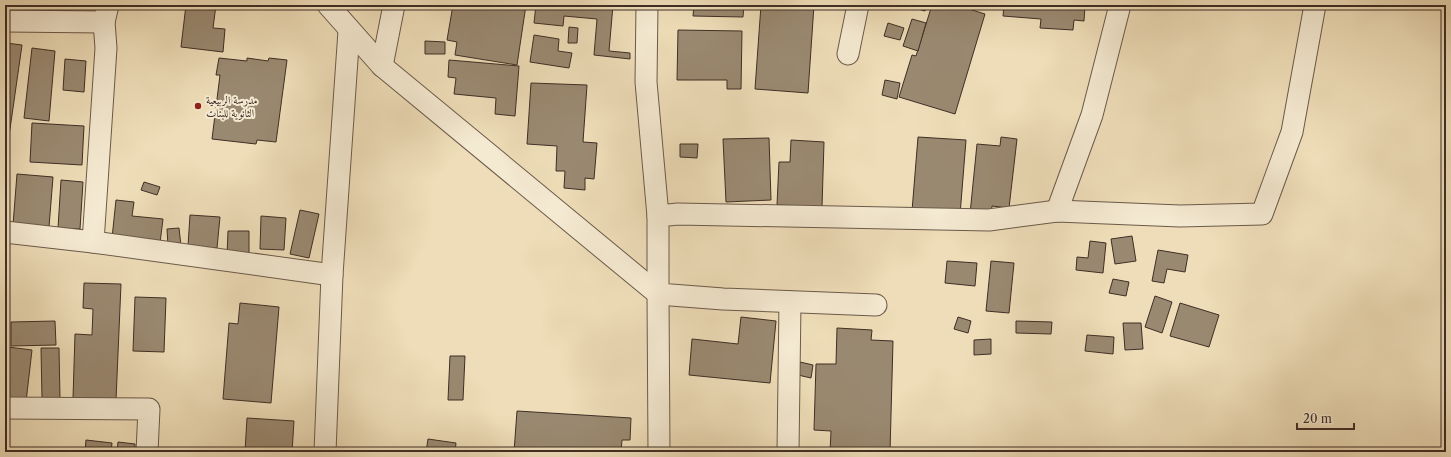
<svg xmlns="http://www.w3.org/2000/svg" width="1451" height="457" font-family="'Libre Caslon Text',Amiri,serif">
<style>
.building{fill:#9a8971;stroke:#3f2e25}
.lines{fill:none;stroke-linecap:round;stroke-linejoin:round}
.street-casing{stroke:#6b5a4a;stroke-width:23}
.street{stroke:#f4e9d1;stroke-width:21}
.poi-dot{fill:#8f2418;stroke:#f4e9d1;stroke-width:1.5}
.labels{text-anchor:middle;stroke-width:4;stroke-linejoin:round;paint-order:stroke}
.poi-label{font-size:11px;fill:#3f2e25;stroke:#f4e9d1;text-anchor:start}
</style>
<rect width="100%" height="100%" fill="#eeddb8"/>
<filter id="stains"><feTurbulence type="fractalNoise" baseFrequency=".005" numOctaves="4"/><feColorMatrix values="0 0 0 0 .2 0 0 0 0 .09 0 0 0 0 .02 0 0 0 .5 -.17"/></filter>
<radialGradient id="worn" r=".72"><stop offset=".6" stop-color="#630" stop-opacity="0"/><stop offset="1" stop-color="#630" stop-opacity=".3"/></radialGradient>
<g class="building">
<path d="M40,5H69L66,14Z"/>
<path d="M186,5H216L213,28L225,29L223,52L181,47Z"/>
<path d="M453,5H526L517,65L455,55L457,42L447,40Z"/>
<path d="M536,5H613L609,51L630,53V59L594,55L597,19L564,16L563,26L534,23Z"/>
<path d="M694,5H744L743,17L693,16Z"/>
<path d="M761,5H814L808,93L755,89Z"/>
<path d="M911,5H926L925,11L911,7Z"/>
<path d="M932,5H956L985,14L955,114L899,97L912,55L916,56Z"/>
<path d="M1004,5H1085L1084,21L1074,20L1073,30L1040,28L1041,19L1003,16Z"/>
<path d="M912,19L926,23L918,51L903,46Z"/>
<path d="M888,23L904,28L900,40L884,36Z"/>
<path d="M569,27L578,28L577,43H568Z"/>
<path d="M678,30L742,31L741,89H727V80H677Z"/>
<path d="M534,35L559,39L558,51L572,53L569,68L530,62Z"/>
<path d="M425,41L445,42V54H425Z"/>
<path d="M6,43L22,45L8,143H5Z"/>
<path d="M32,48L55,51L49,121L24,118Z"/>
<path d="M219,58L247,61V58L268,61L269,58L287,60L276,142L257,140L256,144L212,139L220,75H216Z"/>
<path d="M65,59L86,61L84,92L63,90Z"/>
<path d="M449,60L519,66L515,116L495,114L496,98L454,94L456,78L448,77Z"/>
<path d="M885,80L900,83L897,99L882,95Z"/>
<path d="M531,83L587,85L583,142L597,143L594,179L585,178V190L564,188L565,171H556L557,146L527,144Z"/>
<path d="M32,123L84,126L82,165L30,162Z"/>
<path d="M918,137L966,140L960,215L912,211Z"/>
<path d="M1001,137L1017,139L1009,208L992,206L991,216L970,214L977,144L1000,146Z"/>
<path d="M769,138L771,200L726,202L723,139Z"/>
<path d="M791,140L824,142L822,207L777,205L779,162H790Z"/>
<path d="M680,144H698L697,158L680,157Z"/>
<path d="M17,174L53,177L49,227L13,225Z"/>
<path d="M61,180L83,182L80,229L58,228Z"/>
<path d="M144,182L160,187L157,195L141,190Z"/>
<path d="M116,200L134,202L132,216L163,219L160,243L112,238Z"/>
<path d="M300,210L319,214L309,258L290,254Z"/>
<path d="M190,215L220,217L217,248L188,246Z"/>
<path d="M261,216L286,218L284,250L260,249Z"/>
<path d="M179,228L181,246H168L167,229Z"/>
<path d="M228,231H249V256H227Z"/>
<path d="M1132,236L1136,261L1115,264L1111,239Z"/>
<path d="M1090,241L1106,243L1103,273L1076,270L1077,257L1088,258Z"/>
<path d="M1158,250L1188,255L1185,272L1167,269L1164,283L1152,281Z"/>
<path d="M947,261L977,263L975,286L945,283Z"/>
<path d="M991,261L1014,263L1009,313L986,311Z"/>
<path d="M1113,279L1129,282L1126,296L1109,293Z"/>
<path d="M84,283L121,284L116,400L73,398L75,334L92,335L93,309L83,308Z"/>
<path d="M1155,296L1172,302L1162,333L1145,327Z"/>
<path d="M135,297L166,298L164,352L133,351Z"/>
<path d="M240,303L279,307L271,403L223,399L229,323L238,324Z"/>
<path d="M1180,303L1219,315L1209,347L1170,336Z"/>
<path d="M741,317L776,321L770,383L689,375L692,339L738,344Z"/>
<path d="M958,317L971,321L968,333L954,329Z"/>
<path d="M55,321L56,345L11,346V322Z"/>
<path d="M1016,321L1052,322L1051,334L1016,333Z"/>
<path d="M1123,323H1141L1143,349L1125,350Z"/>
<path d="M837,328L872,330L871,340L893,341L890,452H830L831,431L814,430L816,364H836Z"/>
<path d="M1087,335L1114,337L1113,354L1085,351Z"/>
<path d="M991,339V354L974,355V340Z"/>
<path d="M8,347L32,350L26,402L5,399Z"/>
<path d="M41,348H59L60,399L42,398Z"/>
<path d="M450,356H465L463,400H448Z"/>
<path d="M800,362L813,365L811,378L798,375Z"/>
<path d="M517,411L631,418L630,440H622L621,452H514Z"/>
<path d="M247,418L294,421L292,452H245Z"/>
<path d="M428,439L456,443L455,452H426Z"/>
<path d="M86,440L112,443L111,452H85Z"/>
<path d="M118,442L135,444V452H117Z"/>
</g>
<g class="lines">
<g class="street-casing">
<g id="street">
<path d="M328,5L382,66L658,294L659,452"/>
<path d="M647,5L646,82L658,216"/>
<path d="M5,21L104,22L108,5"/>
<path d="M848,54L858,5"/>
<path d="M382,66L394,5"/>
<path d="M1057,211L1092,115L1120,5"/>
<path d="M5,232L93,242L106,48L104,22"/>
<path d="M93,242L332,275"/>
<path d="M876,305L723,299L658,294V216L678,214L989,220L1057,211L1180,216L1262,214L1292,132L1315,5"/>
<path d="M5,408L149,409L147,452"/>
<path d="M325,452L332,275L349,31"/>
<path d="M788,452L790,302"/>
</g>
</g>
<use href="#street" class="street"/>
</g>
<circle class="poi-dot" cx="198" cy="106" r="4"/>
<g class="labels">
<g class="poi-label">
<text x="206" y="104">مدرسة الربيعية<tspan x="206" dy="13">الثانوية للبنات</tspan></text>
</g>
</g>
<rect width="1451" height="457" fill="none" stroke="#eeddb8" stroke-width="20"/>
<rect x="6" y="6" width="1439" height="445" fill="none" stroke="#3f2e25" stroke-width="2"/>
<rect x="10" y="10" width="1431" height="437" fill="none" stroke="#3f2e25"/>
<path d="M1297 423v6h57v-6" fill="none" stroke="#3f2e25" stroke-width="2"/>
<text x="1303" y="423" font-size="12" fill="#3f2e25" stroke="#f4e9d1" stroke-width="3" paint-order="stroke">20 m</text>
<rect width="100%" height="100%" filter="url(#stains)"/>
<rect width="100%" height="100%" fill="url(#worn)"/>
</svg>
